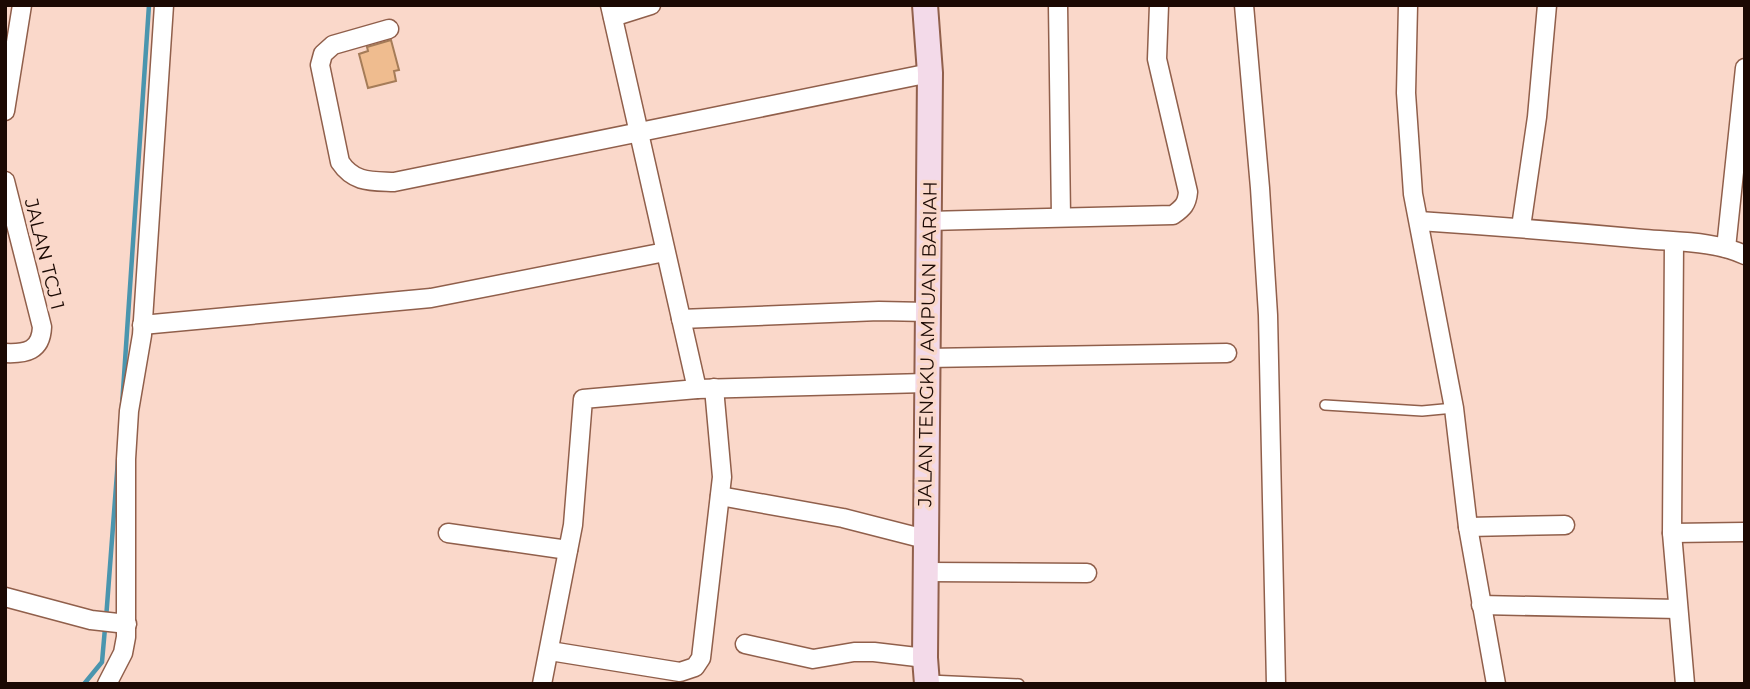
<svg xmlns="http://www.w3.org/2000/svg" width="1750" height="689" font-family="Montserrat,sans-serif">
<style>
.lines{fill:none;stroke-linecap:round;stroke-linejoin:round}
.stream{stroke:#4a95ae;stroke-width:4.5}
.building{fill:#efbc8f;stroke:#a57c58;stroke-width:2}
.service-casing{stroke:#905f4b;stroke-width:12}
.minor-casing{stroke:#905f4b;stroke-width:21}
.secondary-casing{stroke:#905f4b;stroke-width:28}
.service{stroke:#fff;stroke-width:9}
.minor{stroke:#fff;stroke-width:18}
.secondary{stroke:#f3dae9;stroke-width:24}
.labels{text-anchor:middle;stroke-width:7;stroke-linejoin:round;paint-order:stroke}
.street-label{font-size:19px;fill:#1b0903;stroke:#fad8ca}
</style>
<rect width="100%" height="100%" fill="#fad8ca"/>
<g class="lines">
<g class="stream">
<path d="M122,406L149,5"/>
<path d="M106,619L118,460"/>
<path d="M84,684L102,662L105,628"/>
</g>
</g>
<path class="building" d="M391,40L399,70L394,71L396,81L368,88L359,54L368,51L367,47Z"/>
<g class="lines">
<g class="service-casing">
<g id="service">
<path d="M1325,405L1422,411L1454,408"/>
<path d="M929,680L1019,684"/>
</g>
</g>
<g class="minor-casing">
<g id="minor">
<path d="M610,5L697,389"/>
<path d="M1058,5L1061,217"/>
<path d="M1244,5L1260,188L1268,315L1276,684"/>
<path d="M1408,5L1406,93L1413,194L1454,408L1468,527L1496,684"/>
<path d="M613,17L651,5"/>
<path d="M389,29L333,45L323,54L320,65L340,162C354,183 371,181 394,182L930,73"/>
<path d="M5,111L22,5"/>
<path d="M5,181L42,327C41,351 26,354 5,353"/>
<path d="M928,221L1173,215C1183,208 1187,204 1188,192L1157,59L1159,5"/>
<path d="M1419,221C1494,226 1569,232 1644,239C1677,242 1715,241 1745,255"/>
<path d="M1521,227L1537,117L1547,5"/>
<path d="M1674,242L1672,533L1685,684"/>
<path d="M1726,248L1745,68"/>
<path d="M681,319L879,311L928,312"/>
<path d="M142,325L431,298L665,252"/>
<path d="M927,358L1227,353"/>
<path d="M720,496L843,518L925,539"/>
<path d="M1468,527L1565,525"/>
<path d="M448,533L568,550"/>
<path d="M1672,533L1745,532"/>
<path d="M925,572L1087,573"/>
<path d="M5,597L91,620L127,624"/>
<path d="M1481,605L1678,609"/>
<path d="M745,644L813,659L854,652H874L925,658"/>
<path d="M550,651L680,672L695,667L701,658L722,477L714,388"/>
<path d="M107,684L123,653L126,637V459L129,411L142,335L164,5"/>
<path d="M542,684L573,525L583,399L697,389L926,383"/>
</g>
</g>
<g class="secondary-casing">
<path id="secondary" d="M925,5L930,73L925,658L927,684"/>
</g>
<use href="#service" class="service"/>
<use href="#minor" class="minor"/>
<use href="#secondary" class="secondary"/>
</g>
<g class="labels">
<g class="street-label">
<text transform="translate(45 254) rotate(76)" y="7">JALAN TCJ 1</text>
<text transform="translate(927 344) rotate(-89)" y="7">JALAN TENGKU AMPUAN BARIAH</text>
</g>
</g>
<rect width="1750" height="689" fill="none" stroke="#1b0903" stroke-width="14"/>
</svg>
